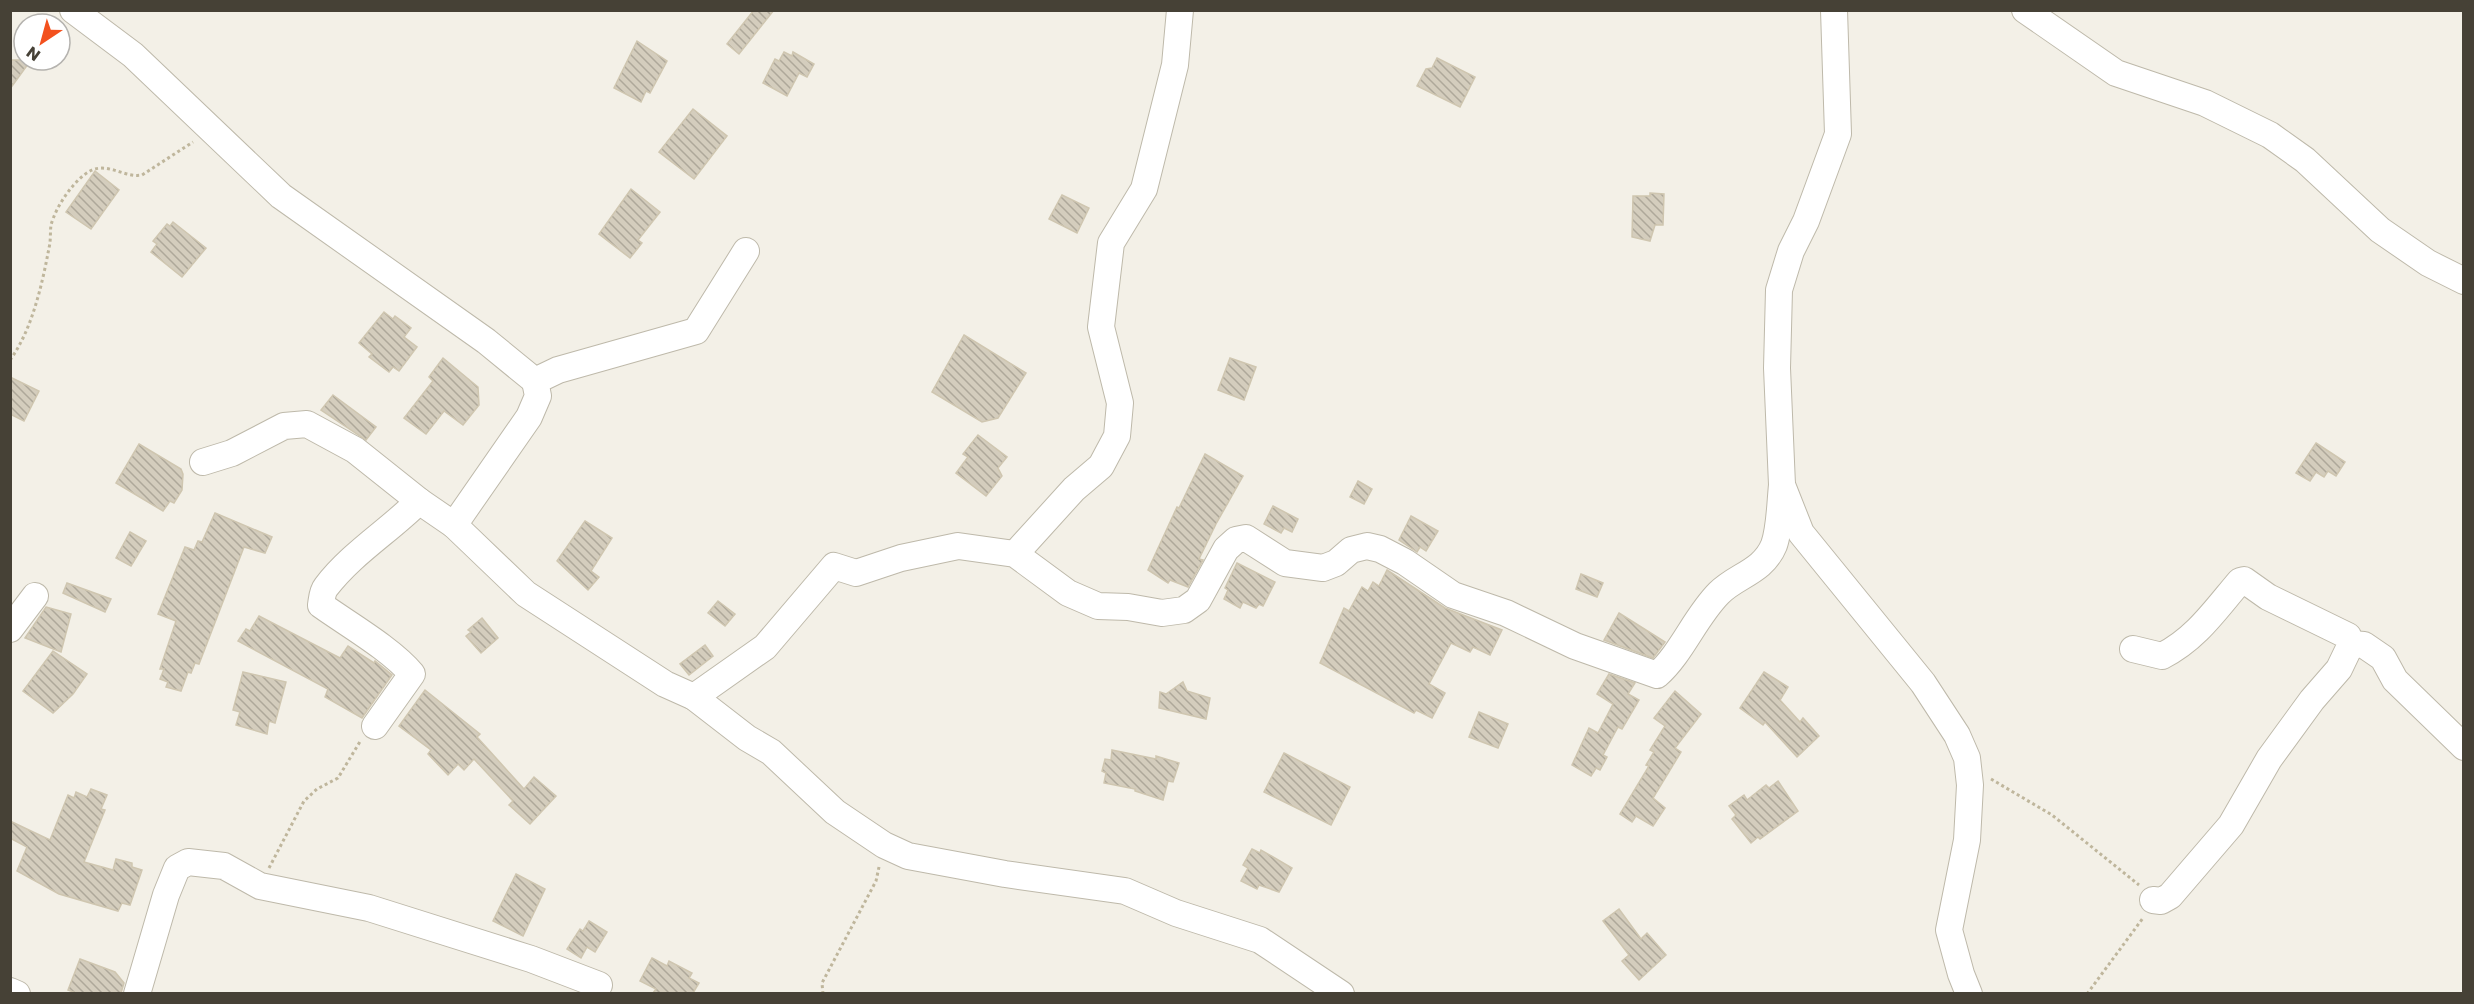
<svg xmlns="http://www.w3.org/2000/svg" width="2474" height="1004" font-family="Poppins,sans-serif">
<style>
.building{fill:url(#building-back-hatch);stroke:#cfc6b0;stroke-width:1.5}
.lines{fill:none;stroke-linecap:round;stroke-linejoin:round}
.minor-casing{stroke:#beb9aa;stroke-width:28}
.path{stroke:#bfb69c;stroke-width:3;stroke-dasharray:3 3;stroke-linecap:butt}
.minor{stroke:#fff;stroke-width:26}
</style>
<defs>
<pattern id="building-back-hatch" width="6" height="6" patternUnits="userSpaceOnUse" patternTransform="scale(1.5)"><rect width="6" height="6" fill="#d4cdbd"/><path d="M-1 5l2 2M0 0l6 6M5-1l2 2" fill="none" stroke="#aea89a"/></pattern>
</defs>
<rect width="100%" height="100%" fill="#f3f0e7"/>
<g class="building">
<path d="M754,10H774L739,54L727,44Z"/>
<path d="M637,41L667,61L650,93L646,91L641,102L614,88Z"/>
<path d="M784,52L792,56L793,52L814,64L807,77L799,73L787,96L763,83L775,59L779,61Z"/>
<path d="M1437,58L1475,77L1460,107L1417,86L1426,69L1432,68Z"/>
<path d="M10,60H31L10,89Z"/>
<path d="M693,109L727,136L694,179L659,152Z"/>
<path d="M95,171L119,190L91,229L66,212Z"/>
<path d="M631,189L660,212L638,240L642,243L630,258L599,234Z"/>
<path d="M1650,193L1664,194L1663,225H1655L1650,241L1632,237L1633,196H1650Z"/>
<path d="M1062,195L1089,208L1077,233L1049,219Z"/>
<path d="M173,222L206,248L182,277L151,252L157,244L153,241L167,224L170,226Z"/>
<path d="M384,312L393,319L395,316L411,328L404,337L417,347L399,371L393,367L389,372L369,357L372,354L359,343Z"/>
<path d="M964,335L1026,373L998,418L982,422L932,392Z"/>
<path d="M443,358L478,387L479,405L463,425L444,411L426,434L404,418L433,381L429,377Z"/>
<path d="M1230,358L1256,367L1244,400L1218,390Z"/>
<path d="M10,377L39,391L24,421L10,414Z"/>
<path d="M333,395L376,427L366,440L321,410Z"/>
<path d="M978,435L1007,457L998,468L1002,476L986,496L956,473L968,457L963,454Z"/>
<path d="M2316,443L2345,462L2336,476L2328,471L2324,477L2316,472L2310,481L2296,473Z"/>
<path d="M139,444L181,469L183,474L182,490L174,503L170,501L163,511L116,483Z"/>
<path d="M1205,454L1243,476L1216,524L1199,559L1203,560L1188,587L1170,580L1168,583L1148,570L1177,507L1179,508Z"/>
<path d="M1358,481L1372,489L1364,504L1350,497Z"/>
<path d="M1273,506L1298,519L1292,532L1284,528L1281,533L1264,524Z"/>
<path d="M215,513L272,537L265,553L244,547L199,664L195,663L191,673L188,672L181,691L166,687L168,682L160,679L164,669H160L176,621L158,614L185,547L194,550L198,541L202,542Z"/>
<path d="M1411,516L1438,531L1426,551L1420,547L1417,552L1399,540Z"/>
<path d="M585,521L612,538L591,571L599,577L588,590L557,561Z"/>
<path d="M130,532L146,541L131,566L116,558Z"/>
<path d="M1237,563L1275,582L1263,606L1259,604L1256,608L1243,602L1240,608L1224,599L1228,590L1225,588Z"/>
<path d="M1387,570L1445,608L1502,630L1490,655L1473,647L1470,652L1451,643L1429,684L1445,693L1432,718L1416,710L1414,713L1320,663L1344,608L1349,611L1362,587L1368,591L1373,582L1379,586Z"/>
<path d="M1581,574L1603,583L1597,597L1576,589Z"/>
<path d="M67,583L111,599L105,612L63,593Z"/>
<path d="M718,601L735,614L725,626L708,613Z"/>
<path d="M46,607L71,614L61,652L25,638Z"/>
<path d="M1619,613L1665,642L1653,658L1604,640Z"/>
<path d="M259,616L340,658L348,646L374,663L375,661L392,675L362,718L325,697L328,689L238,641L246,629L250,631Z"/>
<path d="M482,618L498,638L481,653L466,636L471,632L468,630Z"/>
<path d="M705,645L713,656L689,675L680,664Z"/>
<path d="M53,651L87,674L73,694L53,713L23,691Z"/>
<path d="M243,672L286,682L275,723L269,721L267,734L236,725L240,712L233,710Z"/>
<path d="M1764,672L1788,687L1780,700L1800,722L1803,718L1819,736L1797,757L1765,722L1763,725L1740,708Z"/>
<path d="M1609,674L1635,683L1628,694L1639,700L1622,729L1618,727L1603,755L1607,757L1600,770L1596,768L1591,776L1572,765L1589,728L1598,733L1613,704L1597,694Z"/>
<path d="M1183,682L1187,691L1210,698L1206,719L1159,708L1160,692L1166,694Z"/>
<path d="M425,690L480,734L477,737L524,789L534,777L556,796L530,824L509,805L513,801L474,759L464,770L458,764L448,775L428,754L431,750L399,726Z"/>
<path d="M1675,691L1701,714L1675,748L1681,752L1653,798L1665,808L1653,826L1636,816L1632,822L1620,814L1649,766L1646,765L1654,752L1650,750L1665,726L1654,718Z"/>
<path d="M1479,712L1508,724L1498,748L1469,737Z"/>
<path d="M1112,750L1156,759V756L1179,763L1173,782L1168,781L1163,800L1135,791V789L1104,783L1106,773L1102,771L1105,759L1111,760Z"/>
<path d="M1284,753L1350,787L1331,825L1264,792Z"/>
<path d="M1778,781L1798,811L1760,839L1758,837L1751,843L1732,819L1736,815L1729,806L1744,795L1747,800L1766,785L1769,788Z"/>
<path d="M91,789L107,795L101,809L105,810L84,862L113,870L116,859L132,863V867L142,870L130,905L122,903L118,911L59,894L17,871L27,847L10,838V821L50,840L68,795L74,798L76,792L87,797Z"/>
<path d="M1252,849L1260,853L1261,850L1292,868L1279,892L1259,885L1257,889L1241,881L1248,868L1243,865Z"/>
<path d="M516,874L545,889L523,936L493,921Z"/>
<path d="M1619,909L1641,939L1647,933L1666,955L1639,980L1622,961L1629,955L1603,921Z"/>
<path d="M589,921L607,932L595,952L587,947L581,958L567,949L580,929L583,931Z"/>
<path d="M652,958L667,966L669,961L692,973L689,978L699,983L693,993H653L656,989L640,981Z"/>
<path d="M80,959L115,972L124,983L121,993H76L68,990Z"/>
</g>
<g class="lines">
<g class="minor-casing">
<g id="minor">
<path d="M73,10L133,55L281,196L486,341L535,381L558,370L696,331L746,251"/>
<path d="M1834,10L1838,134L1806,221L1791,251L1779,290L1777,368L1782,485L1801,533L1923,683L1957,735L1967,758L1970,785L1967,840L1949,930L1961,974L1969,994"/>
<path d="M2025,10L2116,73L2205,103L2270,135L2305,160L2380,230L2428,263L2464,281"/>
<path d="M203,462L232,453L284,426L307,424L355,450L419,501"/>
<path d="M454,525L526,594L665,684L694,697L765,647L834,566L856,573L901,558L958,546L1015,554L1068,593L1098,606L1128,607L1162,613L1184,610L1198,600L1226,549L1236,540L1246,538L1285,563L1323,568L1336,563L1351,550L1367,546L1380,549L1405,562L1453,595L1506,613L1575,646L1657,675C1682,653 1695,617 1719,593C1737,575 1763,572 1774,545C1780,528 1780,504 1782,485"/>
<path d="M1015,554L1074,489L1101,466L1117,436L1120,403L1101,327L1111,243L1144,189L1175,65L1180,10"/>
<path d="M10,629L35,596"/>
<path d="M2351,644L2364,645L2383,658L2395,680L2464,747"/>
<path d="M2133,649L2162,656C2196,639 2216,609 2240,581L2244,580L2268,597L2348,636L2351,644L2339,669L2312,700L2269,759L2231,825L2170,896L2161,901L2153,900"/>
<path d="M694,697L747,738L771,752L835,812L884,845L908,856L1005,874L1125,891L1176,913L1260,940L1341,994"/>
<path d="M375,726L412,674C391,649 349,625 321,605C322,599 322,592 326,587C352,553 389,531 419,501L454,525L529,417L538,396L535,381"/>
<path d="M10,991L17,994"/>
<path d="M137,994L166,895L177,868L188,862L224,866L260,886L369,908L531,959L599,985"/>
</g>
</g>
<g class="path">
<path d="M10,360C32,330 42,285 49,248C51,240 50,232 51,225C56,206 75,178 92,170C109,163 125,178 142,175L193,142"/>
<path d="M1991,779L2052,815L2139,885"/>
<path d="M269,868L304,801L317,789L338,778L361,740"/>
<path d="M823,994L822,983L876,881L879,867"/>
<path d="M2087,994L2143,918"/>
</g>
<use href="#minor" class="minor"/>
</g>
<rect width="2474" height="1004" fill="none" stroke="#464136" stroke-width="24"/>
<g transform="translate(42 42) rotate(216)"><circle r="28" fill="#ffffff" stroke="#b5b3af" stroke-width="1.5"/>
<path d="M0-4.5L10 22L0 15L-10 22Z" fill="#f3511e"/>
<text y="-9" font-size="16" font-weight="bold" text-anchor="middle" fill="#464136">N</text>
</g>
</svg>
